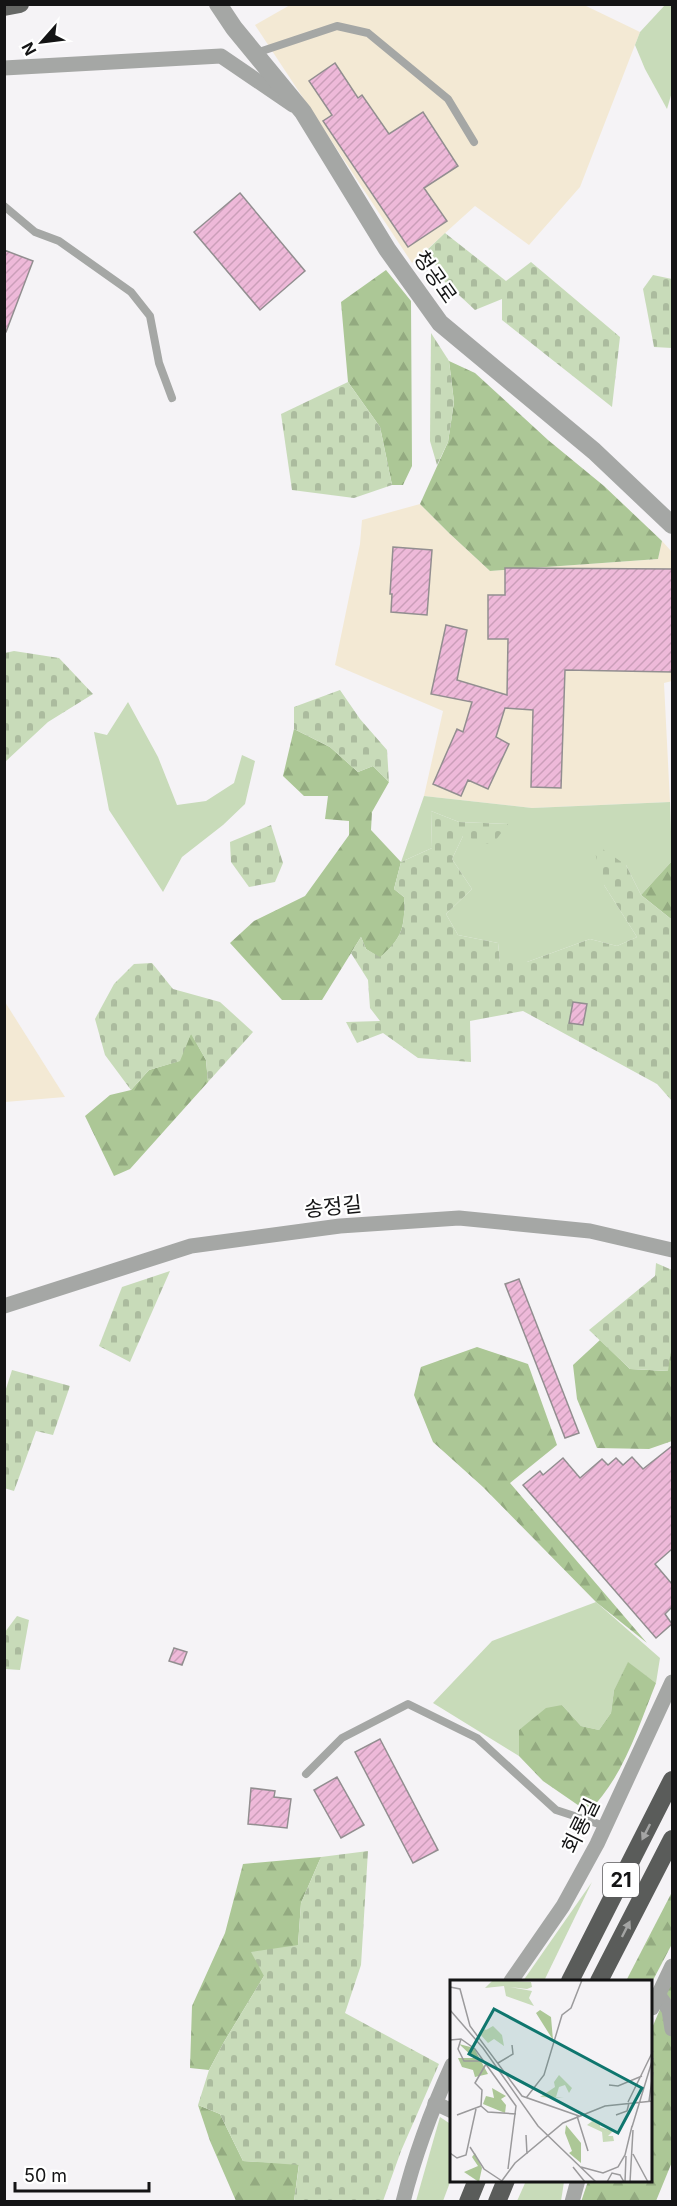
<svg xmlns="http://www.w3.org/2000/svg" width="677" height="2206" font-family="Inter,'Noto Sans KR',sans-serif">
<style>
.industrial{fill:#f3e9d4}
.grass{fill:#c8dbb9}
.forest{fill:url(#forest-firs)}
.cemetery{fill:url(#cemetery-stones)}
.building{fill:url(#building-hatch);stroke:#928e90;stroke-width:1.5}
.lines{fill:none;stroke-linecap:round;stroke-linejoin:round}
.service{stroke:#a5a7a5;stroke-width:8}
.minor{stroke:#a5a7a5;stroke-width:15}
.tertiary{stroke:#a5a7a5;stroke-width:18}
.primary{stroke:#656765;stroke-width:18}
.trunk{stroke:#5a5c5a;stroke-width:18}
.oneway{fill:#a4a5a4}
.labels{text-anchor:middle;stroke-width:4.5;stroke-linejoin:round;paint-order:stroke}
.shield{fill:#fff;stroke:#5a5a5b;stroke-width:1.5}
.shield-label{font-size:20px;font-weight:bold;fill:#141415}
.street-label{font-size:21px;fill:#141415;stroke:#fff}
.inset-road{fill:none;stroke:#9b9a9c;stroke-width:1.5}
.view{fill:#0f766e;fill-opacity:0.15;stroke:#0f766e;stroke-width:3}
.inset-edge{fill:none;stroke:#141415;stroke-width:3}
</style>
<defs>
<pattern id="forest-firs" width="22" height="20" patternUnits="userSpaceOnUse" patternTransform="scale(1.5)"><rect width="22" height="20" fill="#acc796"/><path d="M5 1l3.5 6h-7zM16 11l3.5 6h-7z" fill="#93aa80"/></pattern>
<pattern id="cemetery-stones" width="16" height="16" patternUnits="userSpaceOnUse" patternTransform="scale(1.5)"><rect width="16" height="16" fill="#c8dbb9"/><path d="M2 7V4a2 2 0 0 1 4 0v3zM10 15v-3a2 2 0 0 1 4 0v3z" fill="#abbb9e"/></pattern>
<pattern id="building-hatch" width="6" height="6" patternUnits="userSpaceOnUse" patternTransform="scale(1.5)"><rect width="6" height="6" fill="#eeb9d9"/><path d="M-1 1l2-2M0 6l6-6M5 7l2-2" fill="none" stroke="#cb9eb9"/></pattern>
</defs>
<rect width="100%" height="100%" fill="#f5f3f6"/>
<g class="industrial">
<path d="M582,4L640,32L580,187L529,245L475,206L412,263L255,25L290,5Z"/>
<path d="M420,504L449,533L490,571L658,559L662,541L672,552V681L664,683L670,802L532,808L424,796L443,711L335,665L360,544L362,520Z"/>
<path d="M4,1002H5L65,1097L5,1102Z"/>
</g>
<g class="grass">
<path d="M665,5H672V92L667,109L645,69L635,45L640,32Z"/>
<path d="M128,702L158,757L177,805L206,801L234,783L242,755L255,761L245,804L223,825L182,857L163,892L109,810L94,732L107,735Z"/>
<path d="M424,796L532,808L670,802L672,861L641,895L626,865L604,885L637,937L617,946L590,939L527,962H500L498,943L458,935L446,914L472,889L452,859L463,836L508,824L459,822L431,811L432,848L401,862Z"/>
<path d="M596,1602L660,1658L656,1683L628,1663L614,1690L611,1713L599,1730L581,1726L562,1705L519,1730V1756L433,1703L492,1641Z"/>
<path d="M592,1882L544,1981H523Z"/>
<path d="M440,2117L452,2125V2177L443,2201H416Z"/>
<path d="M561,2180L564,2182L561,2201H517L526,2181Z"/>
</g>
<g class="forest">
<path d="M386,270L411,301L412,466L403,485H392L380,427L348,382L341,302Z"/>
<path d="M449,361L475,373L548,440L604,486L662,541L658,559L490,571L449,533L420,504L448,442L454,402Z"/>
<path d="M294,729L330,747L358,772L373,766L389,782L372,812L371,830L401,862L394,889L404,897C405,927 403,937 380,958L366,949L361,937L322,1000H282L230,943L254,921L305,896L349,835V821L325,819L328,796H304L283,776Z"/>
<path d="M672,861V931L671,919L641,895Z"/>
<path d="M191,1033L206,1060L208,1082L130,1169L114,1176L85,1116L110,1095L131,1090L149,1070L179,1061Z"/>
<path d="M600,1340L630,1369L667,1371L672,1343V1441L649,1449L597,1448L577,1399L573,1365Z"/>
<path d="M477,1347L528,1364L557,1445L510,1483L647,1643L596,1602L483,1487L433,1442L414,1395L421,1367Z"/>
<path d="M628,1662L656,1683C638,1728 623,1778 588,1812L543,1781L519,1756V1730L546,1708L562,1705L581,1726L599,1730L611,1713L614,1690Z"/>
<path d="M321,1857L301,1903L298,1945L264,1976L224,2042L209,2070L190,2068L192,2006L225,1933L243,1864Z"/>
<path d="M672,1892V1944L652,1982L626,1981Z"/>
<path d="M672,1981V2162L656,2201L581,2202L588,2181L652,2180V2028Z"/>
<path d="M198,2105L220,2114L243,2161L299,2164L294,2201H236L210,2141Z"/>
</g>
<g class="cemetery">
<path d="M445,233L506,281L531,262L620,337L612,407L502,320V299L475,310L445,282L427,250Z"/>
<path d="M653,275L672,279V348L654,347L643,289Z"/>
<path d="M431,333L449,361L454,402L448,442L437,465L430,441Z"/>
<path d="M348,382L380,427L392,485L354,498L292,490L281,414Z"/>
<path d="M14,651L59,658L93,694L48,722L5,762V653Z"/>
<path d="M340,690L360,719L387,750L389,782L373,766L358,772L330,747L294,729V707Z"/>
<path d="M431,811L459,822L508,824L492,845L463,836L452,859L472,889L446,914L458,935L498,943L500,962H527L590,939L617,946L637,937L604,885L592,842L626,865L641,895L671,919L672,1101L657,1084L523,1011L470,1021L471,1062L418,1058L383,1033L357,1043L346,1022L380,1021L370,1008L368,980L351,953L361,937L366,949L380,957C403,937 405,927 404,897L394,889L401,862L432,848Z"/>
<path d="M271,825L283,863L275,882L249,887L231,862L230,842Z"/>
<path d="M152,963L173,989L220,1002L253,1032L208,1082L206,1060L191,1034L180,1061L149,1070L131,1090L105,1055L95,1019L114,984L134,964Z"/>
<path d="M656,1263L672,1270V1343L668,1371L630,1369L589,1330L655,1276Z"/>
<path d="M170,1271L130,1362L99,1346L122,1287Z"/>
<path d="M12,1370L70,1386L53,1435L36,1431L14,1491L4,1488L5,1392Z"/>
<path d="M17,1616L29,1620L20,1670L5,1669V1632Z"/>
<path d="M368,1851L361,1965L345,2013L439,2064L401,2151L383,2201H294L299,2165L243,2161L220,2114L198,2105L209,2070L224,2042L264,1976L251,1952L298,1945L301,1903L321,1857Z"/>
</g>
<g class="building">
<path d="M335,63L358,98L362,95L389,134L423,112L458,166L424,188L447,221L408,247L323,121L332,115L309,81Z"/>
<path d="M240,193L305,271L260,310L194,232Z"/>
<path d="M4,250L33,261L6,332H4Z"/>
<path d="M393,547L432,550L427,615L391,612L392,594H390Z"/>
<path d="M505,568L672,569V672L565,670L561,788L531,787L533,710L505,708L496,737L509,744L488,789L468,780L461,796L433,784L457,729L463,732L472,702L431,694L446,625L467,630L457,680L507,695L508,639H488V595H505Z"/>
<path d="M573,1002L587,1004L583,1025L569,1023Z"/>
<path d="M519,1279L579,1433L565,1438L505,1284Z"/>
<path d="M672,1446V1549L655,1564L672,1584V1607L665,1614L672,1624L656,1638L523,1485L540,1471L543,1475L563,1458L580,1478L602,1459L608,1465L616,1458L623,1465L632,1457L643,1469Z"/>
<path d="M174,1648L187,1652L182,1665L169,1661Z"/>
<path d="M380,1739L438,1850L413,1863L355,1752Z"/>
<path d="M337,1777L364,1825L341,1838L314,1790Z"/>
<path d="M251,1788L275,1791L274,1797L291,1799L287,1828L248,1824Z"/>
</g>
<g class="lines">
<g class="service">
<path d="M256,53L337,26L368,33L448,99L474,142"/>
<path d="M4,206L35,232L59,241L131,292L150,316L159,363L172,398"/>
<path d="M306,1774L342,1738L408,1704L477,1738L556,1810L605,1826"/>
</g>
<g class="minor">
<path d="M4,68L221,56L293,105"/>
<path d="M4,1306L191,1246L340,1226L459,1218L590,1231L672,1250"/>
<path d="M511,1981L563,1906L597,1844L672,1682"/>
<path d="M658,1994L669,2010L672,2029"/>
<path d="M652,2008L672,1966"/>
<path d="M435,2103L452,2111"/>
<path d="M403,2202C415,2154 432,2109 452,2065"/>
<path d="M572,2202L578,2180"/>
</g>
<path class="tertiary" d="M218,4L234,28L303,112L387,249L440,323L594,451L672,525"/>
<path class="primary" d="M4,7L20,4"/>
<g class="trunk">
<path d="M570,1981L672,1780"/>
<path d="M599,1981L672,1839"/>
<path d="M468,2202L477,2180"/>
<path d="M497,2202L506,2180"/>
</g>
</g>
<defs><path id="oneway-solid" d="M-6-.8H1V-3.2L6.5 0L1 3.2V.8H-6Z" transform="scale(1.5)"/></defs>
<g class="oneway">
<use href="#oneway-solid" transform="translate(646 1832) rotate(117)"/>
<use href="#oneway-solid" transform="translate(626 1929) rotate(-63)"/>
</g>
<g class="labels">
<rect class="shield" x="603" y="1863" width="36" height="34" rx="4.5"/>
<g class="shield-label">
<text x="621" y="1887">21</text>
</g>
<g class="street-label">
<text transform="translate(435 277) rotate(55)" y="7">청공로</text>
<text transform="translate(333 1207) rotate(-6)" y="7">송정길</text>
<text transform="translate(581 1826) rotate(-64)" y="7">회룡길</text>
</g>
</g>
<g transform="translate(450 1980)">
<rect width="202" height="202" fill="#f5f3f6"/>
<path d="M90,30L101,37L103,60L86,33ZM9,64L24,68L38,94L25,97L23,90L12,87L8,78H24ZM42,108L56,116L51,119L56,125L55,133L33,124L36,116L44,118ZM116,145L131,163V183L119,173L122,171L115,153ZM25,173L32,188L29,202L14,192L28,186L22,177Z" fill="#acc796"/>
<path d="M43,0L81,2L82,7L77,9L60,7L82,11L79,18L84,26L56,16L54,6L35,8ZM43,46L52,55L54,66L44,59L38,63L29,53L32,48L36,50ZM109,95L122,108L119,113L115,105L109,107L106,117L114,118L90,117L105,107L104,102ZM145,139L150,141V147L163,151L158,156H163L164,161L153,162L152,152L137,145Z" fill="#c8dbb9"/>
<path class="inset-road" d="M0,7L10,9L20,46L72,116L129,136M0,30L33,68L88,146L146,202M11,59L8,69L14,81H33M0,60L11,59L25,69L66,126L58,189M48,83L63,74L62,65M36,84L25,103L32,110L31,126L38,132L66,134M159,105L168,106L192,96M76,118L94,95L112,35L121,28L132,0M199,121L203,92M178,122L203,71M7,135L31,126M166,135L177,131L179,123M127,136L138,171M182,147L203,78M76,155L77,174M20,167L34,189L52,201M0,173L7,178L16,175L26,129M183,174L198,202M123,187L135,202M131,187L153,193L168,187L175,175L182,146M51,202L65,183L113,143L155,126L203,121M157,202L162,193L170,195L174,202M175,202L176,176M180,202L183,150"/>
<path class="view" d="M44,29L192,108L168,153L19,74Z"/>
<rect width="202" height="202" class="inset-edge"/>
</g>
<rect width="677" height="2206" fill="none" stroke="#141415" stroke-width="12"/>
<g transform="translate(42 42) rotate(242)" stroke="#ffffff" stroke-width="4.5" paint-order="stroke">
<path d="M0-4.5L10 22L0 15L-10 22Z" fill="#141415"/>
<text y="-9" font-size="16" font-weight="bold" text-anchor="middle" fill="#141415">N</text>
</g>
<path d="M15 2182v9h134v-9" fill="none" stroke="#141415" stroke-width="3"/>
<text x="24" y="2182" font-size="18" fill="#141415" stroke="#ffffff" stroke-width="4.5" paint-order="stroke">50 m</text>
</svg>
